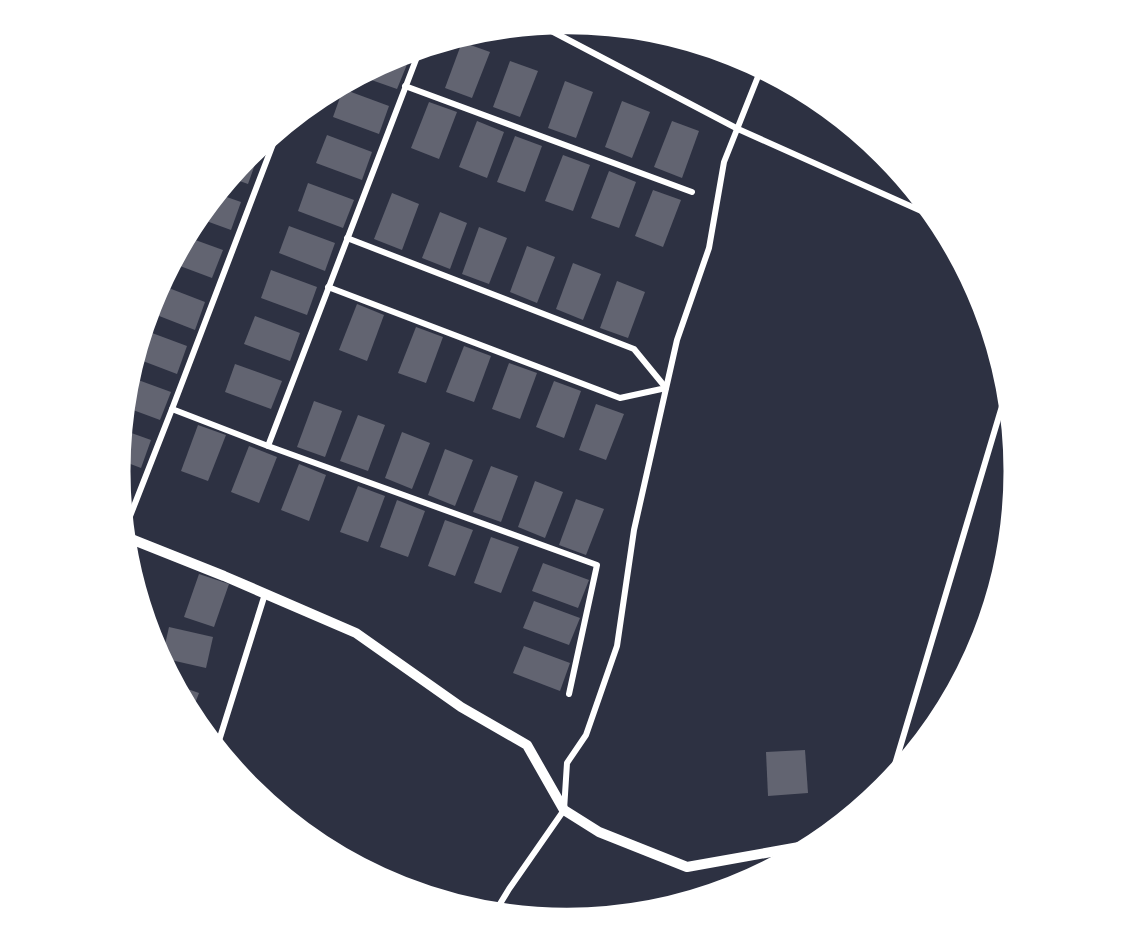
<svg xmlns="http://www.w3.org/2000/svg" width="1135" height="942" font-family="'IBM Plex Sans',sans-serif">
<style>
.building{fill:#626471}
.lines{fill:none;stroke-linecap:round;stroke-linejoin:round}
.minor{stroke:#fff;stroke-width:6}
.tertiary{stroke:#fff;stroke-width:10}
.rim{fill:none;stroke:#fff;stroke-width:3}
</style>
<rect width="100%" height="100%" fill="#2d3142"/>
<g class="building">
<path d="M462,42L490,52L472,98L445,88Z"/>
<path d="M433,45L429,56L415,51Z"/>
<path d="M395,57L408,62L397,89L360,76Z"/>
<path d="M510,61L538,71L520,117L493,107Z"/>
<path d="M565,81L593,92L576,138L548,128Z"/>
<path d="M343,89L389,106L379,134L333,117Z"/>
<path d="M622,101L650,112L632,158L605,147Z"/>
<path d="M429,102L457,112L439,159L411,148Z"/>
<path d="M477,121L504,132L487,178L459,167Z"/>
<path d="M672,121L699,131L682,178L654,167Z"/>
<path d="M327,135L372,152L362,180L316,163Z"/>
<path d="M515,136L542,146L525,192L497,182Z"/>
<path d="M251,153L258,156L248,184L231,178Z"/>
<path d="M563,155L590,165L573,211L545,201Z"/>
<path d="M609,171L636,182L619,228L591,218Z"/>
<path d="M308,183L354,200L343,228L298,211Z"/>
<path d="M653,190L681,200L663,247L635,236Z"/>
<path d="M392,193L419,204L402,250L374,239Z"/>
<path d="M218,194L241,202L231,230L198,218Z"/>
<path d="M440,212L467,223L450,269L422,258Z"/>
<path d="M289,226L335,243L325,271L279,253Z"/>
<path d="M479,227L507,238L489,284L462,274Z"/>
<path d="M187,237L223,250L212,278L172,263Z"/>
<path d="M527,246L555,257L537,303L510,292Z"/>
<path d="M573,263L601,274L583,320L556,309Z"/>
<path d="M271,270L317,287L307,315L261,298Z"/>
<path d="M617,281L645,292L628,338L600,328Z"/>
<path d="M161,285L205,302L195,330L149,312Z"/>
<path d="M357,304L384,315L367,361L339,350Z"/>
<path d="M255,316L300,333L290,361L244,344Z"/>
<path d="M416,327L443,337L426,383L398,373Z"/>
<path d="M144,330L187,346L177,374L135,358Z"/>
<path d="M464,346L491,356L474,402L446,392Z"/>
<path d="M509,363L537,373L520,419L492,409Z"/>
<path d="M235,364L282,381L271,409L225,392Z"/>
<path d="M130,377L171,392L160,420L125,407Z"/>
<path d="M554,381L581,391L564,438L536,427Z"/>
<path d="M314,401L342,411L325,457L297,447Z"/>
<path d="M596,404L624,414L606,460L579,450Z"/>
<path d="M358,415L385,425L368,471L340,461Z"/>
<path d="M198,425L226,435L208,481L181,471Z"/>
<path d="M123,430L151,440L141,468L120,460Z"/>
<path d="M402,432L430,443L412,489L385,478Z"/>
<path d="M249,446L277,457L259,503L231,492Z"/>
<path d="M445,449L473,460L455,506L428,495Z"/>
<path d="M299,464L326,475L309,521L281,510Z"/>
<path d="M491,466L518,476L501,522L473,512Z"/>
<path d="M535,481L563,492L545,538L518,527Z"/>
<path d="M358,486L385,496L368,542L340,532Z"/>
<path d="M576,499L604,509L586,555L559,545Z"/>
<path d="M397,500L425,511L408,557L380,547Z"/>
<path d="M445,520L473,530L455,576L428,566Z"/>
<path d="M491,537L519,547L501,593L474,583Z"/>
<path d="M543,563L589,580L578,608L532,591Z"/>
<path d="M199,574L229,584L214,627L184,617Z"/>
<path d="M534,601L580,618L569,645L523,628Z"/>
<path d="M169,627L213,637L206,668L162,658Z"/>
<path d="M524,646L570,663L560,691L513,673Z"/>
<path d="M176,685L199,693L191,714L184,700Z"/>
<path d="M945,693L953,696L940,720L935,727Z"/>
<path d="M805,750L808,793L768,796L766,752Z"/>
</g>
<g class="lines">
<g class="minor">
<path d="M540,25L738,129L937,218"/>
<path d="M405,86L692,192"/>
<path d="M328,287L620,398L666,388L634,349L347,238"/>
<path d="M172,409L268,446L417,57L407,53"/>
<path d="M268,446L597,565L569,694"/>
<path d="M125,529L172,409L278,131"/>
<path d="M217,747L265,594"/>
<path d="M890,781L1008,386"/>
<path d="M495,912L509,889L564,810L567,763L586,735L617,646L634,530L677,340L709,248L724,162L761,69"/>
</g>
<path class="tertiary" d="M126,537L224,576L356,633L461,707L527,745L564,810L599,832L687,867L816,844"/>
</g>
<path d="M0 0H1135V942H0ZM129 471a438 438 0 1 1 876 0a438 438 0 1 1-876 0Z" fill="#fff" fill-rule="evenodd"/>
<path class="rim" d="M129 471a438 438 0 1 1 876 0a438 438 0 1 1-876 0Z"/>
</svg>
